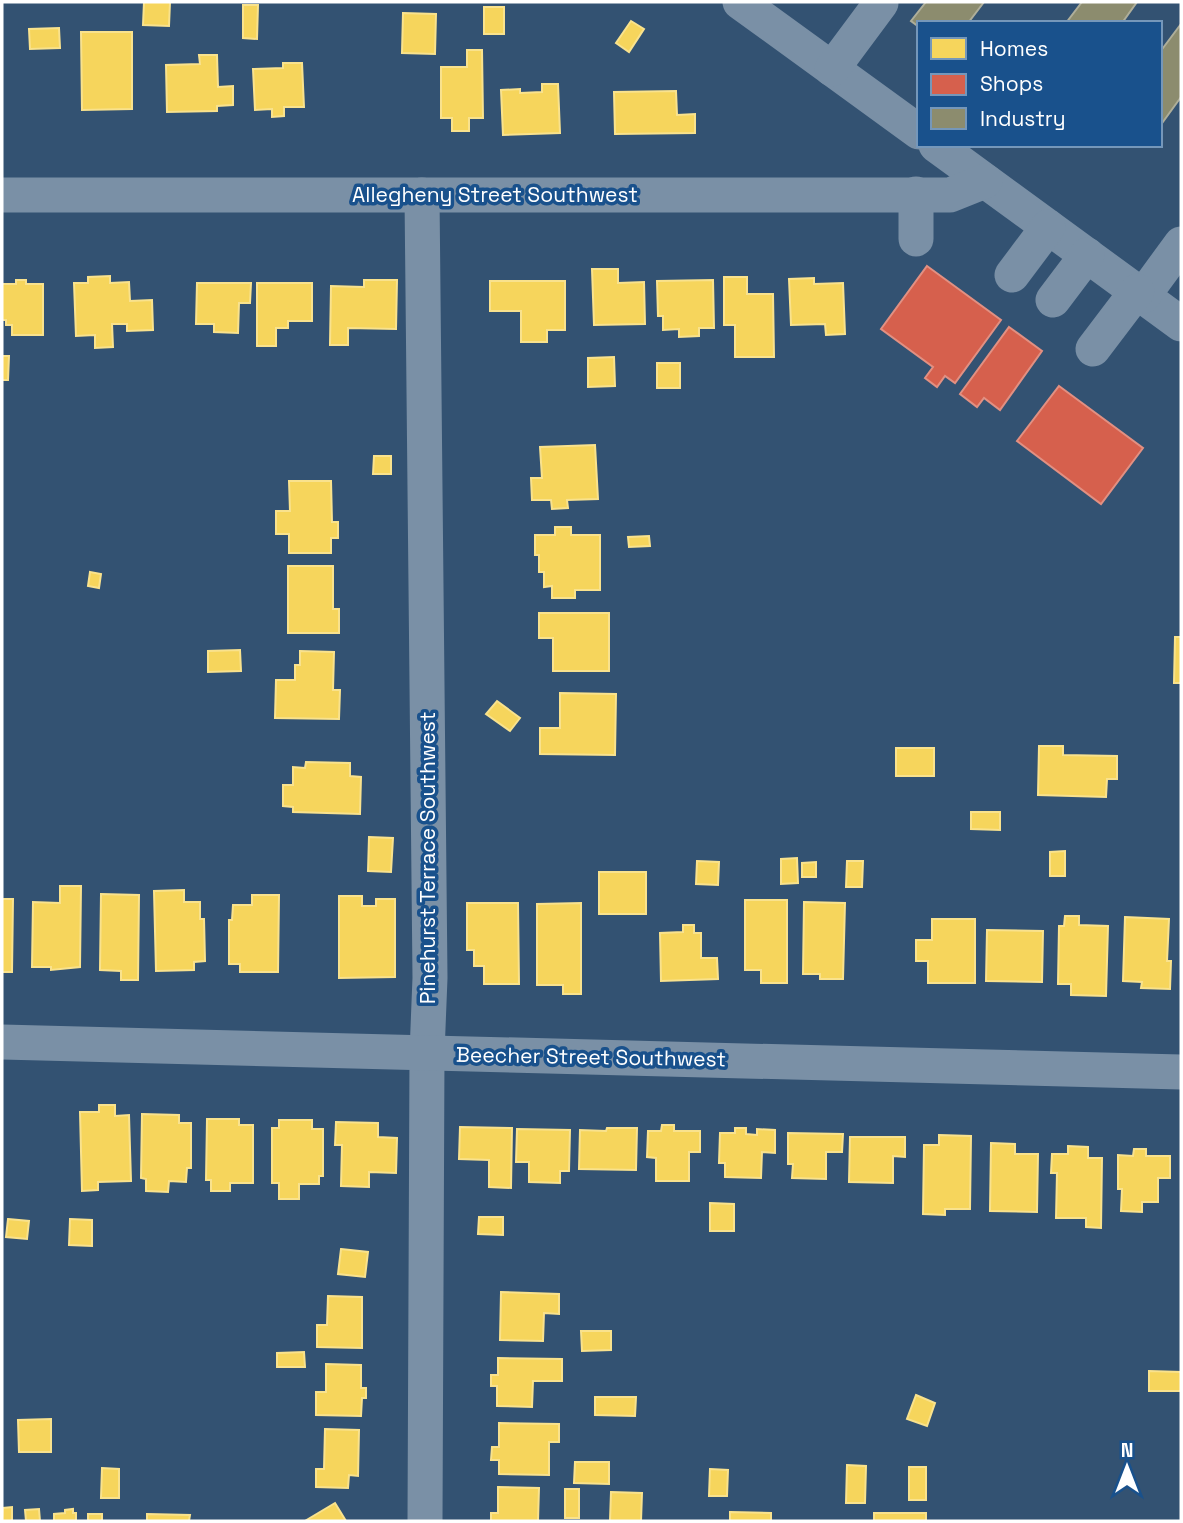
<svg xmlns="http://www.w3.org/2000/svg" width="1183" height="1523" font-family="'Space Grotesk',sans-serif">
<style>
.homes{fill:#f6d55c;stroke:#f9e28d;stroke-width:2}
.shops{fill:#d6604d;stroke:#e29082;stroke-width:2}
.industry{fill:#8c8c6e;stroke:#aeae9a;stroke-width:2}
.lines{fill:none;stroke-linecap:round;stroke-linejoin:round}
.minor{stroke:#7a90a6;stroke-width:35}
.labels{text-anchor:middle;stroke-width:7;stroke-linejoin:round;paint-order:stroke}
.street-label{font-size:21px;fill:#fff;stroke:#19518c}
</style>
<rect width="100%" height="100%" fill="#335272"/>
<g class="homes">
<path d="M144,2H170L169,26L143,25Z"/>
<path d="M243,5H258L257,39L243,38Z"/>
<rect x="484" y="7" width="20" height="27"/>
<path d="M403,13L436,14L435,54L402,53Z"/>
<path d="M631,21L644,29L629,52L616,43Z"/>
<path d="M59,28L60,48L30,49L29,29Z"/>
<path d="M81,32H132V109L82,110Z"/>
<path d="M467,50H482L483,118H469V131H452V118H441V67H467Z"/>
<path d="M199,55H217L218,87L233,86V105L217,106V111L167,112L166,65L200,64Z"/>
<path d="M283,63H302L304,107H284V116L272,117V109L255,110L253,69L283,68Z"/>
<path d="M542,84H558L560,133L503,135L501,90L520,89V93L542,92Z"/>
<path d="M676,91L677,115L695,114V133L615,134L614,92Z"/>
<path d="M592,269H618V283L644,282L645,324L594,325Z"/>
<path d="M110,276V283L129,282L130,301L152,300L153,330L127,331V324H112L113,347L95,348V335L76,336L74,283H88V277Z"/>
<path d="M724,277H747V294H773L774,357H735V325H724Z"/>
<path d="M814,278V284L843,283L845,334L826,335L825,324L791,325L789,279Z"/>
<path d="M16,280H26V284H43V335H12V325H6V320H2V284H16Z"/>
<path d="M364,280H397L396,329L348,328V345H330L331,286L364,287Z"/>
<path d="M713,280L714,328H699V336L679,337V329L663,330V316H658L657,281Z"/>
<path d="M490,281H565V330H547V342H521V311H490Z"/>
<path d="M197,283H251L250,303H239L238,333L214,332V324H196Z"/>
<path d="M257,283H312V321H288V328H276V346H257Z"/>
<path d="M2,356H9L8,380H2Z"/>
<path d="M614,357L615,386L588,387V358Z"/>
<rect x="657" y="363" width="23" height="25"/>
<path d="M595,445L598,499L567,500L568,508L552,509L551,500H532L531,478H542L540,447Z"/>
<path d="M374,456H391V474H373Z"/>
<path d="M289,481H331L332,522H338V538H331V553H289V534H276V511H290Z"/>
<path d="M555,527H571V535H600V590H575V598H552V586L544,587V572H539V555H535V535H555Z"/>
<path d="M649,536L650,546L629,547L628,537Z"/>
<path d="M288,566H333V609H339V633H288Z"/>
<path d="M90,572L101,574L99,588L88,586Z"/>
<path d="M539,613H609V671H553V638H539Z"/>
<path d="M1175,637H1181V683H1174Z"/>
<path d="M240,650L241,671L208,672V651Z"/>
<path d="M300,651L334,652L333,690H340L339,719L275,718L276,680H295V665H300Z"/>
<path d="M560,693L616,694L615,755L540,754V728H560Z"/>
<path d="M497,701L520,718L510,731L486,714Z"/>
<path d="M1039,746H1063V755L1117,756V779H1107L1106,797L1038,795Z"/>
<rect x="896" y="748" width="38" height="28"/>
<path d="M306,762L350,763V776L361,777L360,814L293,812V807L283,806V785H293V767L305,768Z"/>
<path d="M971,812H1000V830L971,829Z"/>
<path d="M369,837L393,838L391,872L368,871Z"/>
<path d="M1065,851V876H1050V852Z"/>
<path d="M797,858L798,883L781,884V859Z"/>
<path d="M697,861L719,862L718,885L696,884Z"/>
<path d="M847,861H863L862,887H846Z"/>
<path d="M816,862V877H802V863Z"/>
<rect x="599" y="872" width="47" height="42"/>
<path d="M60,886H81L80,967L51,970V967H32L33,902L60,903Z"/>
<path d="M184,890V902H200V919H204L205,961L194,962V970L156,971L154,891Z"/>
<path d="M101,894L139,895L138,980H121V971L100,970Z"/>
<path d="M252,895H279L278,972H240V964H229V920H232L233,905H252Z"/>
<path d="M339,896H362V906H376V899H395V977L339,978Z"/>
<path d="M2,899H13L12,972H2Z"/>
<path d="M745,900H787V983H761V970H745Z"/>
<path d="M804,902L845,903L843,979H820V974H803Z"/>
<path d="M467,903H518L519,984H484V966H474V950H467Z"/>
<path d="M581,903V994H563V985H537V904Z"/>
<path d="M1065,916H1079V925L1108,926L1106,996L1071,995V984H1058L1059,926H1064Z"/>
<path d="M1125,917L1169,919L1167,961H1171L1170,989L1141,988L1142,982L1123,981Z"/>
<path d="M932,919H975V983H928V961H916V940H932Z"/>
<path d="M683,925H694V933H701V958H717L718,979L661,981L660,933L683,932Z"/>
<path d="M987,930L1043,931L1042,982L986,981Z"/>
<path d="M99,1105H115V1116L129,1115L131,1181L98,1182V1190L82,1191L80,1112H99Z"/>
<path d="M142,1114L179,1115V1123H191V1168H187L186,1182L169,1181L168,1192L146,1191V1179L141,1178Z"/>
<path d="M207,1119H239V1125H253V1183H230V1191H211V1180H206Z"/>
<path d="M279,1120H312V1129H323V1176H319V1184H299V1199H279V1183H272V1128H279Z"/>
<path d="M336,1122L378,1123V1137L397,1138L396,1173L369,1172V1187L341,1186L342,1145H335Z"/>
<path d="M662,1125H674V1131H700V1152H689V1181H656V1158L647,1157L648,1131H661Z"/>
<path d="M460,1127L512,1128L511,1188L489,1187V1160L459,1159Z"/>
<path d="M607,1128H637L636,1170L579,1169L580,1130L606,1131Z"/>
<path d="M735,1128H746V1134L757,1135V1129L775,1130V1153L762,1152L761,1178L725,1177V1163H719L720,1133H735Z"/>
<path d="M517,1129L570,1130L569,1171H560V1183L529,1182V1162H516Z"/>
<path d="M788,1133L843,1134L842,1152H826V1179L792,1178L793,1164H788Z"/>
<path d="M939,1135L971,1136L970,1209H945V1215L923,1214L924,1145H939Z"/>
<path d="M850,1137H905V1157L893,1156V1183L849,1182Z"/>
<path d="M991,1143L1015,1144V1154H1038L1037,1212L990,1211Z"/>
<path d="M1068,1146L1088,1147V1158H1102L1101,1228L1086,1227V1218H1056L1057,1173H1051L1052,1154H1068Z"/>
<path d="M1134,1149H1146V1156H1170V1178H1158V1202H1142V1212L1121,1211L1122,1189H1118V1155L1133,1156Z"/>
<path d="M710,1203L734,1204V1231H710Z"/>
<path d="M479,1217H503V1235L478,1234Z"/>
<path d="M8,1219L29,1221L27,1239L6,1237Z"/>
<path d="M70,1219L92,1220V1246L69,1245Z"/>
<path d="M341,1249L368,1252L365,1277L338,1274Z"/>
<path d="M501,1292L559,1294V1314L544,1313L543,1341L500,1340Z"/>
<path d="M328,1296L362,1297V1348L317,1347V1325H327Z"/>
<path d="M581,1331H611V1350L582,1351Z"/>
<path d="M304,1352L305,1367H277V1353Z"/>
<path d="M498,1358L562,1359V1381H533L532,1407L497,1406V1386H491V1375H498Z"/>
<path d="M326,1364L361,1365V1388H366V1398H362L361,1416L316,1415V1392H326Z"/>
<path d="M1149,1371L1181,1372V1391H1149Z"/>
<path d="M916,1395L935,1403L927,1426L907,1419Z"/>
<path d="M595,1397H636L635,1416L595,1415Z"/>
<path d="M51,1419V1452H19L18,1420Z"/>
<path d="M499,1423L559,1424V1442H549V1475L499,1474V1460H491L492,1447H499Z"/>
<path d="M325,1429L359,1430L358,1476L349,1475L348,1488L316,1487V1469H324Z"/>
<path d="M575,1462H609V1484L574,1483Z"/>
<path d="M847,1465L866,1466L865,1503H846Z"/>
<rect x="909" y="1467" width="17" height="33"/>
<path d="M102,1468L119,1469V1498H101Z"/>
<path d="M710,1469L728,1470L727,1496H709Z"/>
<path d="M498,1487L539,1488L538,1521H491V1513H498Z"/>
<rect x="565" y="1489" width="14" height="29"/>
<path d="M611,1492L642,1493L641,1521H610Z"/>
<path d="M335,1503L346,1521H305Z"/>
<path d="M12,1507V1521H2L3,1508Z"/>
<path d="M39,1509L40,1521H14H26L25,1510Z"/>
<path d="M73,1509V1513H76V1521H54V1514L65,1513V1510Z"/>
<path d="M730,1512L771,1513V1521H730Z"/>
<rect x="874" y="1513" width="52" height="8"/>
<rect x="88" y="1514" width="14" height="7"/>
<path d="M147,1514L190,1515L189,1521H147Z"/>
</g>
<g class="shops">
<path d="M927,266L1001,320L955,383L945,376L937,387L925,378L933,367L881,329Z"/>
<path d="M1009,327L1042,351L1000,410L984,398L977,407L960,394Z"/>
<path d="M1059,386L1143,448L1101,504L1017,441Z"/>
</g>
<g class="industry">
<path d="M926,2H984L968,23H919V27L911,21Z"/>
<path d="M1082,2H1137L1122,23H1066Z"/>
<path d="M1181,24V97L1160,126V52Z"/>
</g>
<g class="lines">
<g class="minor">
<path d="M740,2L919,132"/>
<path d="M832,69L881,3"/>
<path d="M936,145L1181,324"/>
<path d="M916,194V239"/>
<path d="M2,195H950L985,181"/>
<path d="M422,195L430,978L427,1053L425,1521"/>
<path d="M1012,275L1048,227"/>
<path d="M1143,296L1181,244"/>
<path d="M1053,300L1087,255"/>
<path d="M1093,349L1137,291"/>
<path d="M2,1042L1181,1072"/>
</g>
</g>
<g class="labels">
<g class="street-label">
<text x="495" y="202">Allegheny Street Southwest</text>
<text transform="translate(428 858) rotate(-90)" y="7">Pinehurst Terrace Southwest</text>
<text transform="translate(591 1057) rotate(1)" y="7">Beecher Street Southwest</text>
</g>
</g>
<rect width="1183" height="1523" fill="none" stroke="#ffffff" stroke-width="7"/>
<rect x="917" y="21" width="245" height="126" fill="#19518c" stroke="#7597ba" stroke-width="2"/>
<rect x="931" y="38" width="35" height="21" fill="#f6d55c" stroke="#7597ba" stroke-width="2"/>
<text x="980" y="56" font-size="21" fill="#ffffff">Homes</text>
<rect x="931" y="74" width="35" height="21" fill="#d6604d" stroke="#7597ba" stroke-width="2"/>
<text x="980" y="91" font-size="21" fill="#ffffff">Shops</text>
<rect x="931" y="108" width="35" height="21" fill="#8c8c6e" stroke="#7597ba" stroke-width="2"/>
<text x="980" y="126" font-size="21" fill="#ffffff">Industry</text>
<g transform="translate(1127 1467)" stroke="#19518c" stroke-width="5" paint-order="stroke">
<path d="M0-5L12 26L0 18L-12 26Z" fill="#ffffff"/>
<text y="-10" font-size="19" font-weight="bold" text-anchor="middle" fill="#ffffff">N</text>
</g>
</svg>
